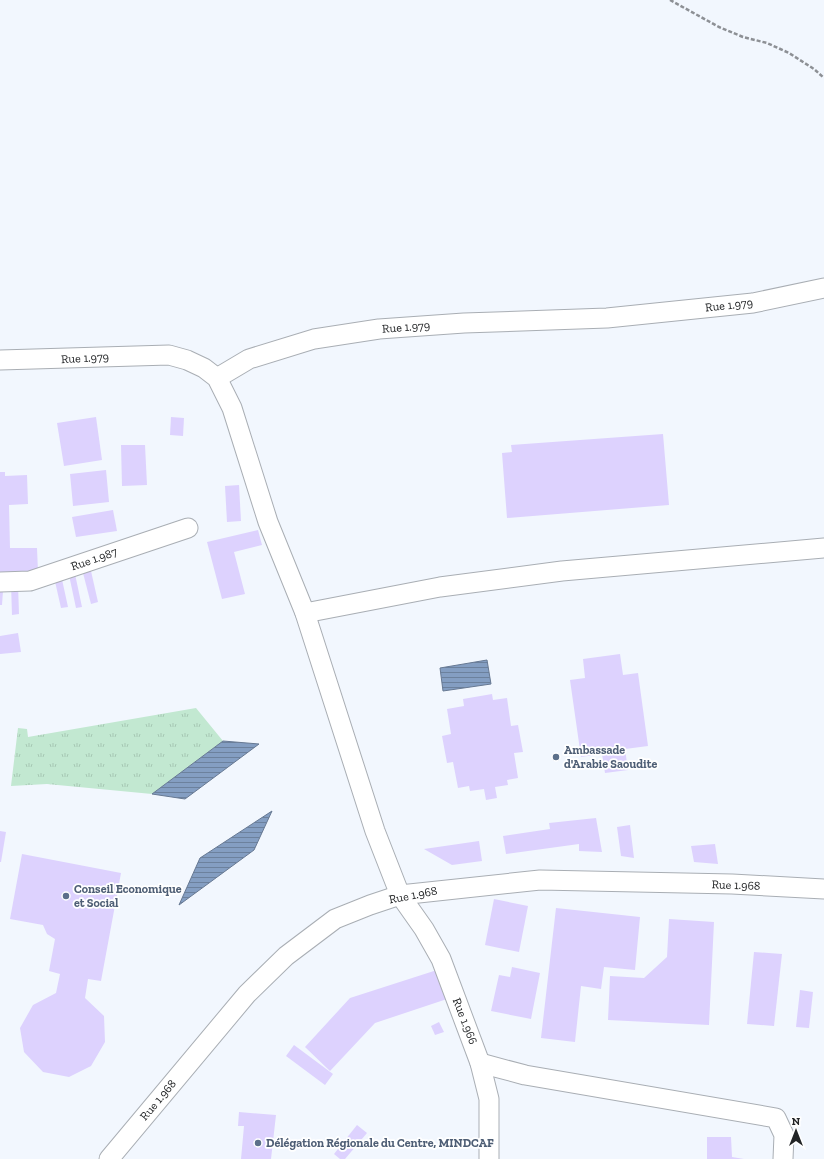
<svg xmlns="http://www.w3.org/2000/svg" width="824" height="1159" font-family="'Zilla Slab',serif">
<style>
.grass{fill:url(#grass-tufts)}
.water{fill:url(#water-rules);stroke:#677993}
.building{fill:#ddd2fe}
.lines{fill:none;stroke-linecap:round;stroke-linejoin:round}
.street-casing{stroke:#a9aeb4;stroke-width:21}
.path{stroke:#8d9095;stroke-width:2.5;stroke-dasharray:4 2;stroke-linecap:butt}
.street{stroke:#fff;stroke-width:19}
.service-dot{fill:#5c6f8a;stroke:#fff;stroke-width:1.5}
.labels{text-anchor:middle;stroke-width:3.5;stroke-linejoin:round;paint-order:stroke}
.street-label{font-size:12px;fill:#222426;stroke:#fff}
.service-label{font-size:12px;font-weight:bold;fill:#4e5e75;stroke:#fff;text-anchor:start}
</style>
<defs>
<pattern id="grass-tufts" width="24" height="20" patternUnits="userSpaceOnUse"><rect width="24" height="20" fill="#c2e8d1"/><path d="M3 7l-1-3M5 7V3M7 7l1-3M15 17l-1-3M17 17v-4M19 17l1-3" fill="none" stroke="#a6c7b3"/></pattern>
<pattern id="water-rules" width="6" height="5" patternUnits="userSpaceOnUse"><rect width="6" height="5" fill="#849ec2"/><path d="M0 2.5h6" fill="none" stroke="#6c819d"/></pattern>
</defs>
<rect width="100%" height="100%" fill="#f2f7fe"/>
<path class="grass" d="M196,708L223,741L152,794L47,784L11,786L18,728L27,729L28,737Z"/>
<g class="water">
<path d="M487,660L491,684L443,691L440,668Z"/>
<path d="M223,741L259,744L185,799L152,794Z"/>
<path d="M272,811L254,850L179,905L200,858Z"/>
</g>
<g class="building">
<path d="M96,417L102,460L64,466L57,423Z"/>
<path d="M171,417L184,418L183,436L170,435Z"/>
<path d="M663,434L669,505L507,518L502,453L512,452L511,445Z"/>
<path d="M121,445H145L147,485L122,486Z"/>
<path d="M106,470L109,502L73,506L70,474Z"/>
<path d="M0,472H5V476L27,475L28,504L9,505L10,548H37L38,572L0,573Z"/>
<path d="M239,485L241,521L227,522L225,486Z"/>
<path d="M113,510L117,531L76,537L72,517Z"/>
<path d="M258,530L262,545L234,552L245,594L222,599L207,542Z"/>
<path d="M91,571L98,602L91,604L83,573Z"/>
<path d="M75,574L82,607L76,608L69,575Z"/>
<path d="M61,575L68,607L61,608L54,577Z"/>
<path d="M11,584H18L19,614L12,615Z"/>
<path d="M0,591H3L2,605H0Z"/>
<path d="M18,633L21,652L0,654V636Z"/>
<path d="M620,654L623,675L638,673L648,746L625,749L628,770L605,773L602,754L581,757L570,680L585,678L583,659Z"/>
<path d="M492,694L493,700L507,698L511,726L518,725L523,752L514,753L518,778L507,780L508,785L495,787L497,798L486,800L484,789L470,791L469,786L458,788L453,762L447,763L442,736L451,734L447,709L464,706L463,699Z"/>
<path d="M596,818L602,852L579,851V844L506,854L503,836L550,829L549,823Z"/>
<path d="M630,825L634,858L621,856L617,827Z"/>
<path d="M0,831L6,832L1,862H0Z"/>
<path d="M479,841L482,861L452,865L424,849Z"/>
<path d="M715,844L718,864L694,862L691,846Z"/>
<path d="M22,854L121,873L101,981L88,979L85,998L104,1016L105,1042L91,1066L69,1077L43,1072L24,1052L20,1028L33,1005L56,993L60,974L49,971L55,939L47,934L43,925L10,919Z"/>
<path d="M494,899L528,906L519,952L485,945Z"/>
<path d="M556,908L640,917L635,970L604,967L601,989L581,986L575,1042L541,1038Z"/>
<path d="M669,919L714,922L709,1025L608,1020L610,976L644,978L667,957Z"/>
<path d="M754,952L782,954L774,1026L747,1024Z"/>
<path d="M512,967L540,973L531,1019L491,1011L499,975L510,977Z"/>
<path d="M437,970L447,999L375,1023L330,1071L305,1047L350,998Z"/>
<path d="M800,990L813,992L809,1028L796,1027Z"/>
<path d="M439,1022L444,1032L435,1035L431,1026Z"/>
<path d="M294,1045L333,1074L325,1085L286,1056Z"/>
<path d="M239,1112L276,1115L271,1159H241L244,1126H238Z"/>
<path d="M357,1125L367,1133L345,1159H340L334,1154Z"/>
<path d="M707,1137H731L732,1157L744,1159H707Z"/>
</g>
<g class="lines">
<g class="street-casing">
<g id="street">
<path d="M0,360L169,355L187,360L204,368L217,378L232,408L268,522L305,613L375,831L400,895L424,929L441,959L480,1063L489,1099V1159"/>
<path d="M217,378L249,359L314,339L379,329L464,323L607,318L753,303L824,288"/>
<path d="M0,582L30,581L188,528"/>
<path d="M305,613L440,587L562,571L824,548"/>
<path d="M480,1063L525,1075L776,1118L784,1135L783,1159"/>
<path d="M109,1159L247,994L286,956L335,919L370,905L400,895L540,880L732,884L824,889"/>
</g>
</g>
<path class="path" d="M670,0L719,27L743,37L767,43L789,53L814,69L824,78"/>
<use href="#street" class="street"/>
</g>
<g class="service-dot">
<circle cx="556" cy="757" r="4"/>
<circle cx="66" cy="896" r="4"/>
<circle cx="258" cy="1143" r="4"/>
</g>
<g class="labels">
<g class="street-label">
<text transform="translate(729 305) rotate(-6)" y="4">Rue 1.979</text>
<text transform="translate(406 327) rotate(-4)" y="4">Rue 1.979</text>
<text transform="translate(85 358) rotate(-3)" y="4">Rue 1.979</text>
<text transform="translate(94 559) rotate(-19)" y="4">Rue 1.987</text>
<text transform="translate(736 885) rotate(2)" y="4">Rue 1.968</text>
<text transform="translate(413 895) rotate(-11)" y="4">Rue 1.968</text>
<text transform="translate(465 1021) rotate(69)" y="4">Rue 1.966</text>
<text transform="translate(158 1100) rotate(-50)" y="4">Rue 1.968</text>
</g>
<g class="service-label">
<text x="564" y="754">Ambassade<tspan x="564" dy="14">d'Arabie Saoudite</tspan></text>
<text x="74" y="893">Conseil Economique<tspan x="74" dy="14">et Social</tspan></text>
<text x="266" y="1147">Délégation Régionale du Centre, MINDCAF</text>
</g>
</g>
<g transform="translate(796 1131)" stroke="#ffffff" stroke-width="3" paint-order="stroke">
<path d="M0-3L7 15L0 10L-7 15Z" fill="#222426"/>
<text y="-6" font-size="11" font-weight="bold" text-anchor="middle" fill="#222426">N</text>
</g>
</svg>
